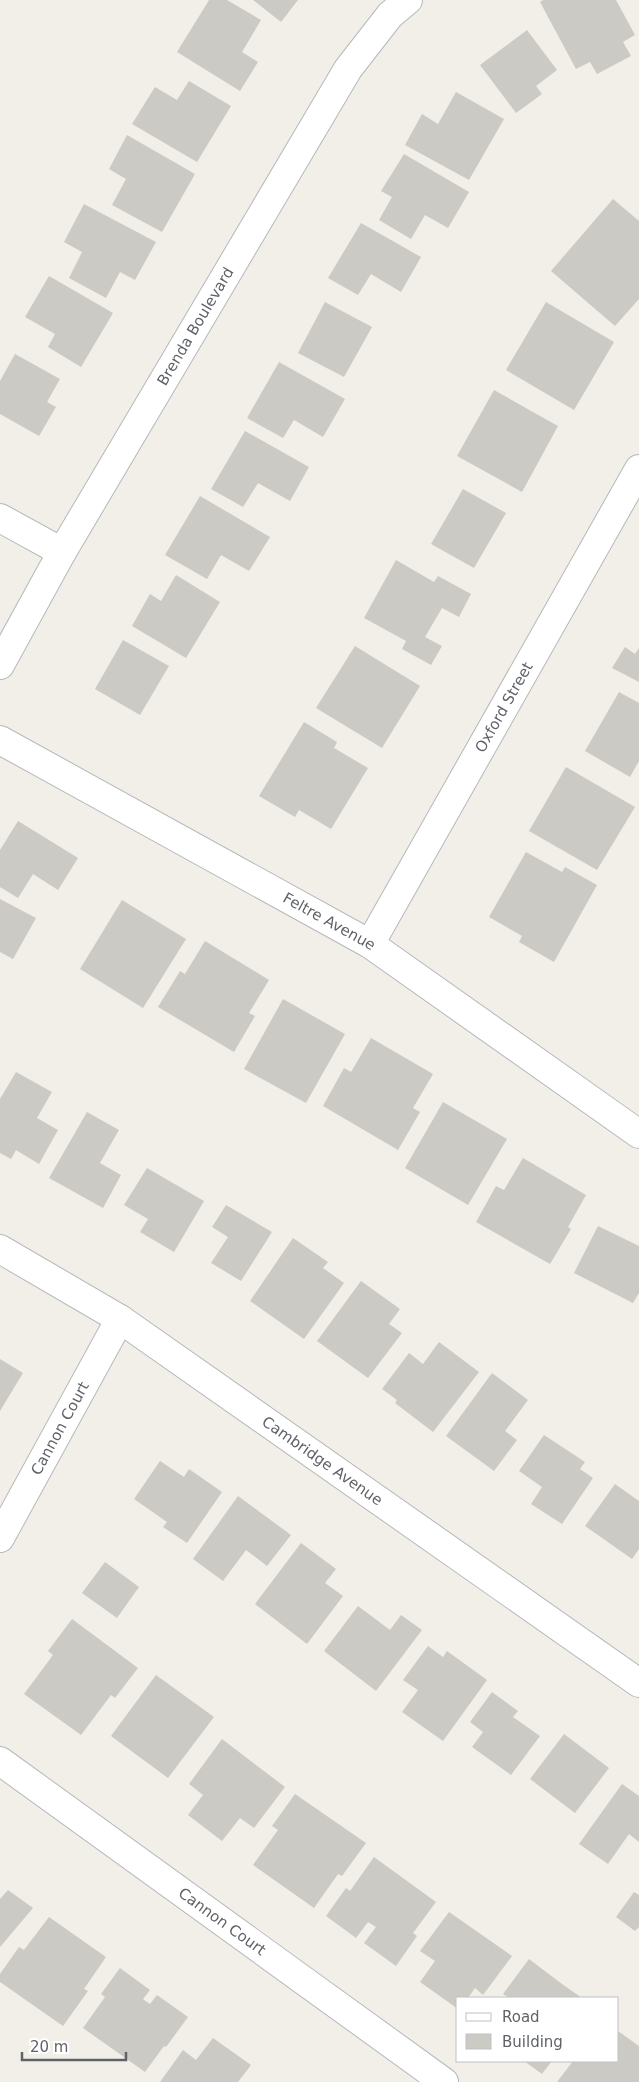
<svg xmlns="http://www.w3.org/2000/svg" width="639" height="2082" font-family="'DejaVu Sans',sans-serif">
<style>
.building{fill:#cccac5}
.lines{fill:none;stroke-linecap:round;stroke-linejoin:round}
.minor-casing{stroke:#b5b8bc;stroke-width:30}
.minor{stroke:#fff;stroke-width:28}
.labels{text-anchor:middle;stroke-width:5;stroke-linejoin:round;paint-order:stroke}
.street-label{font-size:15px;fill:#5f6368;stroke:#fff}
</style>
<rect width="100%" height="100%" fill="#f1efe8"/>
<g class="building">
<path d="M209,0H227L261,20L242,52L258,62L240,91L177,52Z"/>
<path d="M253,0H298L281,22Z"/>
<path d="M543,0H616L635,35L623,42L631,56L597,74L590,62L576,69L540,2Z"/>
<path d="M527,30L557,70L536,86L542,94L516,113L480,65Z"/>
<path d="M189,81L231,106L197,162L132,124L155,87L177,100Z"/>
<path d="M456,92L504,119L469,180L405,145L422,114L438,124Z"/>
<path d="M127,135L195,174L162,232L112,205L126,179L109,169Z"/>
<path d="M404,154L469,192L448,228L425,215L411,239L379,220L392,197L381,191Z"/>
<path d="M613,199L639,221V299L615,326L551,271Z"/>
<path d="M84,204L156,242L135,280L120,272L106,298L69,278L82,252L64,242Z"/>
<path d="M361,223L421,257L401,292L371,274L358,295L328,278Z"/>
<path d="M49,276L113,313L81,367L48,347L55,334L25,317Z"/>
<path d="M325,302L372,327L344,377L298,353Z"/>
<path d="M546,302L614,342L574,410L506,370Z"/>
<path d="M15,354L60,379L47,402L56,407L39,436L0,414V381Z"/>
<path d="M279,362L345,399L323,437L294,420L283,438L247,418Z"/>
<path d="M494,390L558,426L522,492L457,456Z"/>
<path d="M245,431L309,467L290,501L258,483L243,507L211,489Z"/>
<path d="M463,489L506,513L474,568L431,544Z"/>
<path d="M200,496L270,537L249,571L221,555L207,579L165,555Z"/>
<path d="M396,560L434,582L438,576L471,594L459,617L442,608L425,637L442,646L431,665L402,649L406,641L364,618Z"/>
<path d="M176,575L220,602L186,658L132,626L150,594L161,601Z"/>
<path d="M123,640L169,666L140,715L95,689Z"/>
<path d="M355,646L420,686L382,748L316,708Z"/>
<path d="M625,647L635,654L639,648V682L612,668Z"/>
<path d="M619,692L639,703V761L630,777L585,751Z"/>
<path d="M304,722L337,742L334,748L368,768L331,829L299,810L295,817L259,796Z"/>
<path d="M566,767L635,807L597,870L529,831Z"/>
<path d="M18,821L78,858L58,890L33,874L18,898L0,887V850Z"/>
<path d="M526,852L562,872L565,867L597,885L554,962L519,942L522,936L489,917Z"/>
<path d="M0,899L36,918L13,959L0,952Z"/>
<path d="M122,900L186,939L143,1008L80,969Z"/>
<path d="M205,941L269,980L249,1013L255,1016L234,1052L158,1007L180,971L185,974Z"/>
<path d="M283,999L345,1034L306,1103L244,1069Z"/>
<path d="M371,1038L433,1074L413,1108L420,1112L398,1150L323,1106L344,1068L351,1072Z"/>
<path d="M16,1072L52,1092L37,1118L58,1130L39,1164L16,1150L11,1159L0,1153V1099Z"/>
<path d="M443,1102L507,1139L468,1205L405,1168Z"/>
<path d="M87,1112L119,1130L100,1163L121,1175L103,1208L49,1178Z"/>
<path d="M523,1158L586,1195L568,1227L571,1229L550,1264L476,1222L496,1186L504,1190Z"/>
<path d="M147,1168L204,1201L174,1252L140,1232L148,1219L124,1205Z"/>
<path d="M226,1205L272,1232L241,1281L211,1263L228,1237L212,1227Z"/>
<path d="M598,1226L639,1246V1293L633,1303L574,1273Z"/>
<path d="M293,1238L328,1262L323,1268L344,1283L304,1339L250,1301Z"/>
<path d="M361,1281L400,1309L389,1324L402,1333L368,1378L317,1341Z"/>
<path d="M439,1342L479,1372L433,1432L395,1403L397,1400L382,1389L409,1353L423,1364Z"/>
<path d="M0,1359L23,1373L0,1411Z"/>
<path d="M492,1373L528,1400L505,1431L517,1440L494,1471L446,1436Z"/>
<path d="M544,1435L585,1462L580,1469L593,1478L562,1524L531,1504L542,1487L519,1471Z"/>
<path d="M160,1461L184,1477L189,1469L222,1492L187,1543L163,1527L167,1522L134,1499Z"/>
<path d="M615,1484L639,1501V1549L632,1559L585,1526Z"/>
<path d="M238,1496L291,1535L267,1566L246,1550L223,1581L193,1559Z"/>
<path d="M301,1543L336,1569L325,1583L343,1596L307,1644L255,1604Z"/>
<path d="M105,1562L139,1587L117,1618L82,1593Z"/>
<path d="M358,1606L390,1630L401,1615L422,1630L376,1691L324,1651Z"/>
<path d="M72,1619L138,1668L115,1698L111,1695L81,1735L24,1694L53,1655L48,1651Z"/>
<path d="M428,1646L443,1657L447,1651L487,1680L443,1741L402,1712L418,1690L403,1680Z"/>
<path d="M156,1675L214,1717L168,1778L111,1736Z"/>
<path d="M492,1692L518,1711L513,1717L540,1736L511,1775L472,1747L483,1732L470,1722Z"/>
<path d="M564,1734L609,1768L575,1813L530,1779Z"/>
<path d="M222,1739L285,1787L254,1828L240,1818L222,1841L188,1815L203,1795L189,1784Z"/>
<path d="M622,1784L639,1796V1842L629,1834L608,1864L579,1844Z"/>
<path d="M295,1794L366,1843L342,1876L338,1874L314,1908L253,1865L278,1830L272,1826Z"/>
<path d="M374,1857L436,1902L413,1933L417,1936L396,1966L364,1943L376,1927L368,1922L356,1938L326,1916L346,1888L350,1891Z"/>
<path d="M8,1890L33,1908L0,1947V1899Z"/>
<path d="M634,1892L639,1895V1927L635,1931L616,1917Z"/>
<path d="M449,1912L512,1956L483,1995L475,1988L468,1998H458V2009L420,1982L435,1961L420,1951Z"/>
<path d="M49,1917L106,1957L84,1989L88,1991L63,2026L0,1982V1974L19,1947L24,1950Z"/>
<path d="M529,1959L562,1984L582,1998H507L508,1997L503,1994Z"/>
<path d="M120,1968L150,1990L143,1999L147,2002L150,2004L157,1995L188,2017L166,2047L164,2046L145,2072L83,2028L105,1997L101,1994Z"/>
<path d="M618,2031L639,2046V2082H557L573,2061H618Z"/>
<path d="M213,2038L251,2065L238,2082H160L183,2050L196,2060Z"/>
<path d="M524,2061H552L542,2074Z"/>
</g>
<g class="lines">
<g class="minor-casing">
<g id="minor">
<path d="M0,518L62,552"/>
<path id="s1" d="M0,665L62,552L348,69L390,15L408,0"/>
<path id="s2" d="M0,740L370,944L639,1134"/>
<path id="s3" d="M370,944L639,469"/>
<path id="s4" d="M0,1249L120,1319L639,1683"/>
<path id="s5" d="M0,1538L120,1319"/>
<path id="s6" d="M0,1761L444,2082"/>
</g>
</g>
<use href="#minor" class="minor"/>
</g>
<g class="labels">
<g class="street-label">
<text dy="5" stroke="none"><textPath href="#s1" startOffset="391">Brenda Boulevard</textPath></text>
<text dy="5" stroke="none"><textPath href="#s3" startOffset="272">Oxford Street</textPath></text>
<text dy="5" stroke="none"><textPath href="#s2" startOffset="376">Feltre Avenue</textPath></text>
<text dy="5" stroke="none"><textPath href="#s5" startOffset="125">Cannon Court</textPath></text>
<text dy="5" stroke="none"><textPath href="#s4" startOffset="386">Cambridge Avenue</textPath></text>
<text dy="5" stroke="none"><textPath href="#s6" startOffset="274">Cannon Court</textPath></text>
</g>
</g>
<rect x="456" y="1997" width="162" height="65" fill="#ffffff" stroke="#bfc1c3"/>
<rect x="466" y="2013" width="25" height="8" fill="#ffffff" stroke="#bfc1c3"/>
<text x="502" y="2022" font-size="15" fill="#5f6368">Road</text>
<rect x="466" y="2034" width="25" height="15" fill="#cccac5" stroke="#bfc1c3"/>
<text x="502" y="2047" font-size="15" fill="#5f6368">Building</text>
<path d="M22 2052v8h104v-8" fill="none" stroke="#5f6368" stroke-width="2.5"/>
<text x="30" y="2052" font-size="15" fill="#5f6368" stroke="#ffffff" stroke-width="4" paint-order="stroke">20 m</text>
</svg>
